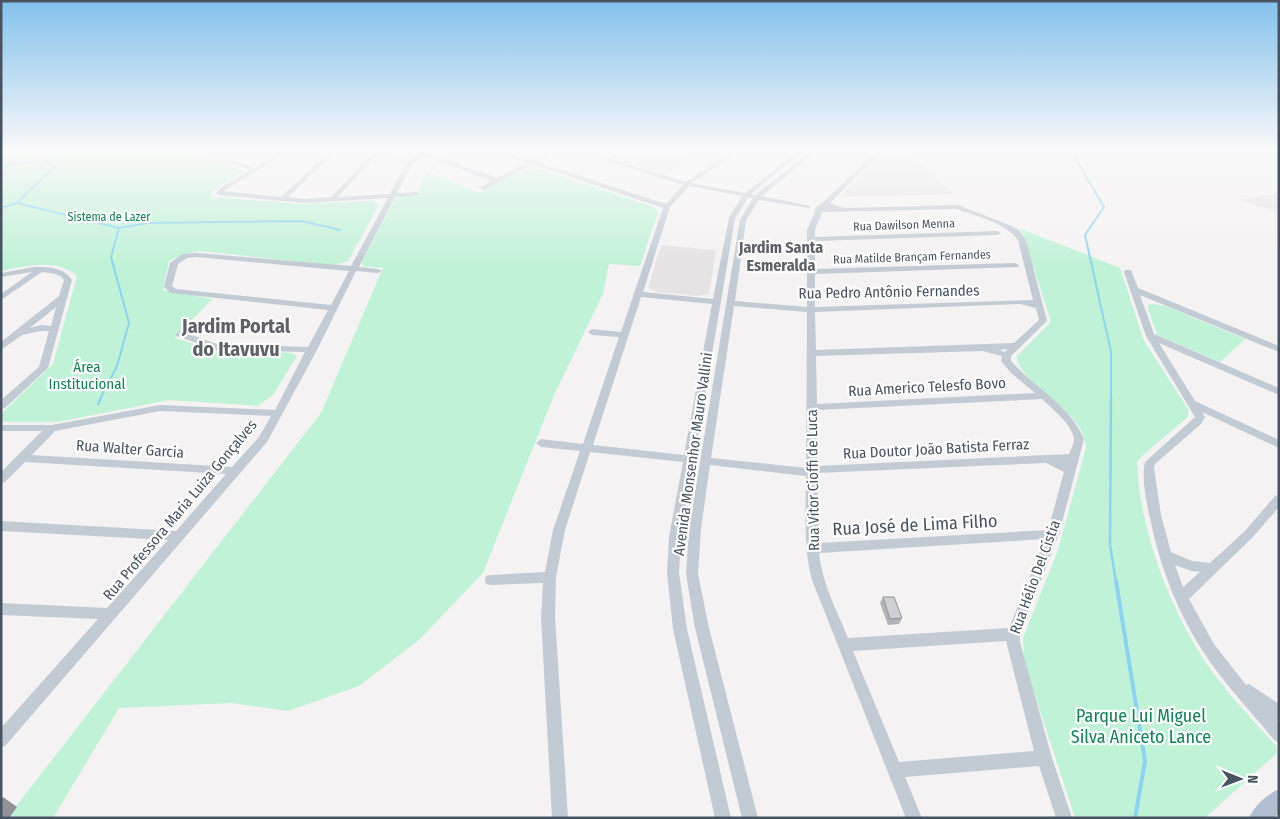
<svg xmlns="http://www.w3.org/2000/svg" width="1280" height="819" font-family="'Fira Sans Condensed',sans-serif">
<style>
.education{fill:#e5e3e4}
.green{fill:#c0f2d7}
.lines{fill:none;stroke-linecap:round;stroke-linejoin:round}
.stream-far2{stroke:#8bd4f1;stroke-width:2}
.stream-far1{stroke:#8bd4f1;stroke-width:2.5}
.stream{stroke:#8bd4f1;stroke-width:4}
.minor{fill:#c2cbd4;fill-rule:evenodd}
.major{fill:#b1bed1;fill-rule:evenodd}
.wall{fill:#b1b3b8}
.shaded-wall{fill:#909296}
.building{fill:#ced0d6;stroke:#909296}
.labels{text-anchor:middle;stroke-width:4.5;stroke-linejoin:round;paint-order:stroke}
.far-park-label{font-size:12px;fill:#128354;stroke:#fff}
.far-street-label{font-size:12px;fill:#485361;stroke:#fff}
.street-label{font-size:15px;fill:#485361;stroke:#fff}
.park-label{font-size:15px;fill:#128354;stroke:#fff}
.far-district-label{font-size:16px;font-weight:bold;fill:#5e6167;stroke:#fff}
.near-street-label{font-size:18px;fill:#485361;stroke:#fff}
.near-park-label{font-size:18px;fill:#128354;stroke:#fff}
.district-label{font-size:20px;font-weight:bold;fill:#5e6167;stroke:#fff}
</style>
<rect width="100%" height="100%" fill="#f4f2f2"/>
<g class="education">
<path d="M620,151H703L664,175L610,157Z"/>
<path d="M887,151H905L954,194L840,197Z"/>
<path d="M1279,194V212L1239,200L1274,194Z"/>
<path d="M661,245L716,250L709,294L698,296L656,292L648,288Z"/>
</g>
<g class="green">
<path d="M1,151H189L244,171L211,191L212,197L302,204L371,201L379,205L348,261L333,265L200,251L182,255L169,261L163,290L212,299L175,338L213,350L291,353L297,356L273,395L258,406L169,400L58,422H8L1,420V414L53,364L77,276C56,258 27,266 1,271Z"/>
<path d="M375,151H418L403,162Z"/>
<path d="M533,167L654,207L658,212L640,266L609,264L603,294L555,393L483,573L420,639L359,686L288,711L232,703L119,708L53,818H7L321,413L383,268L363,266L362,262L396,197L416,195L427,172L480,193L494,183Z"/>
<path d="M1021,229L1120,268L1144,341L1188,409V417L1143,455L1137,462C1140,527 1165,596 1199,652C1220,686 1249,716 1276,746L1277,753L1205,818H1075L1024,662L1023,638L1058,550L1086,448C1086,410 1017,383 1017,356L1050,323V318Z"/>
<path d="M1152,304L1165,306L1245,339L1220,362L1157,335L1148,308V305Z"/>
</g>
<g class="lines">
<g class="stream-far2">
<path d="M55,151L42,159L55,166L17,203L119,228L148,223L302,221L340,230"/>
<path d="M1071,151L1104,207L1085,235L1111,352V399"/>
<path d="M1,167L41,159"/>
<path d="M1,208L17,203"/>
<path d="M100,399L117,366L129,323L111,257L119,228"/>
</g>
<g class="stream-far1">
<path d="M1111,398L1110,545L1116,582"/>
<path d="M98,404L101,398"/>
</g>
<path class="stream" d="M1116,581L1145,761L1135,818"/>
<g class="minor">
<path d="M198,151H206L255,168L284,151H291L223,191L281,197L330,151H336L288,197L305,199L331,197L375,151L377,152V154L338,197L390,194C399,178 408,151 429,151L427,153L497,178L527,163L495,151H503L532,160L550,151H557L537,162L666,204L683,185L576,151H584L686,182L732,151H738L692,183L745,193L798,151H804L751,194L755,195L811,151H817L762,196L810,206V208L759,200L746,220L735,301L807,307V230L815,212L814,210L816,208L815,207L820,205L877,151H883L830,203L840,207L847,208L958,205L1009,225L1019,230L1026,240L1047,321L1011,356V361C1036,389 1068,403 1084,439L1059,534L1020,634V642L1052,758L1072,818H1056L1039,766L905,777L922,818H906L812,580C803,546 806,511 806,476L710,465L701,529L698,574L709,628L758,818H742L695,628L686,574L689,529L740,220L753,198H748L735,218L681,537L679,573L687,629L731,818H715L673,629L667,573L669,537L683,462L590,452L565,530L556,577L555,617L568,818H552L541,617L543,583L491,585L486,584L485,580L486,576L491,575L545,572L553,530L580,451L541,447L536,443L541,439L583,444L619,337L592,335L588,332L592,329L621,332L663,208L533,164L483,190L480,188L481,187L492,181L424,156L411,165L397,193L416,192L419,194L416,196L395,197L359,267L378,269L382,271L378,273L356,271L317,350L267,442L6,745L1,748V728L98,619L1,615V603L107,608L168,540L1,531V521L176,531L226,474L25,462L5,482L1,483V472L42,431H1V425H52L160,405L275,410L305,352L216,350L177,336L176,334L180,331L183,332L217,344L308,347L328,310L171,293L164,287L170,263L182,254L197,253L351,266L388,198L305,203L219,195L216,193L220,188L250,170ZM689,186L742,196L729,218L713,299L643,292L670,207ZM957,209C977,217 1005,222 1018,240L1033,300L815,307V274L1018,267L1019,265L1015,263L815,269V241L997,235L1001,233L997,231L815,237V230L822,212ZM197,257L349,271L331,305L176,289L172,286L178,264L187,258ZM641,297L712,304L684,455L593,445ZM1020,304L1036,308L1039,320L1014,343L816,350L815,312ZM734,306L807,312L806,468L711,458ZM1008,349L1005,352L999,350ZM983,351L1002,356L1001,361L1011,373L1035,393L817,404L816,356ZM1042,399C1051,408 1073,425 1074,439C1074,443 1071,450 1069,454L817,466V410ZM160,411L271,416L259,437L232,467L32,455L55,431ZM1046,463L1064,472L1048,530L819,543L817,473ZM1045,539L1009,628L848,638C837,611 822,583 819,553ZM1006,641L1034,751L899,762L853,651Z"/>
<path d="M34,267C48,267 64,267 72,280L48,368L5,408L1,409V400L39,367L49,331H41L22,335L1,350V342L59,296L64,280C60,273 50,273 42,272L1,300V294L32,272L1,277V273ZM56,307L51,326L41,325L30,328Z"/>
<path d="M1125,270H1131L1138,288L1279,346V352L1140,295L1154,334L1279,388V395L1159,343L1195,401L1279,440V448L1202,412L1205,417L1201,424L1155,464L1154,468L1161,515L1171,552L1192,561L1210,563L1245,531L1275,496L1279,495V507L1253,537L1189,599L1214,644L1246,685L1249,684L1279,704V720L1276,719L1279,723V743L1274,740C1254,715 1232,692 1213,666C1182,623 1162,574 1151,523C1147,504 1141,481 1145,462L1195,417L1146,336L1124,272ZM1175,565L1191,571L1200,572L1183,587Z"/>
</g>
<path class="major" d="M1279,789V813L1274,818H1249C1254,806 1267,794 1279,789Z"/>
</g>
<path class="wall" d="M883,597L902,618L899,624L888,625L880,603Z"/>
<path class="shaded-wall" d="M3,797L17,807L9,818H1V800Z"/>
<path class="building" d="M883,597H894L902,618L890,619Z"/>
<linearGradient id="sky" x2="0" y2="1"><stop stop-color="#83c1ec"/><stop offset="0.57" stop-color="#faf9f9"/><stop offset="1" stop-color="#faf9f9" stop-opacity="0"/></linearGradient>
<rect width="1280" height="265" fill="url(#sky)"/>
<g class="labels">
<g class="far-park-label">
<text x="109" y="221">Sistema de Lazer</text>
</g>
<g class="far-street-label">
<text transform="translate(904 225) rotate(-2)" y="4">Rua Dawilson Menna</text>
<text transform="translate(912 257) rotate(-2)" y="4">Rua Matilde Brançam Fernandes</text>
</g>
<g class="street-label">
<text transform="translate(889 292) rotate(-1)" y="5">Rua Pedro Antônio Fernandes</text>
<text transform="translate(927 387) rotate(-3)" y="5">Rua Americo Telesfo Bovo</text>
<text transform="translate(130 449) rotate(4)" y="5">Rua Walter Garcia</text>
<text transform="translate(936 449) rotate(-3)" y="5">Rua Doutor João Batista Ferraz</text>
<text transform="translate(693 454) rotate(-82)" y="5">Avenida Monsenhor Mauro Vallini</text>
<text transform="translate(813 480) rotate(-91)" y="5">Rua Vitor Cioffi de Luca</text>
<text transform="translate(180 510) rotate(-50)" y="5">Rua Professora Maria Luiza Gonçalves</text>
<text transform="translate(1035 577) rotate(-70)" y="5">Rua Hélio Del Cístia</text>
</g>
<g class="park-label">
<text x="87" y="372">Área<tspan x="87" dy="17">Institucional</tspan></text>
</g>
<g class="far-district-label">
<text x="781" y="253">Jardim Santa<tspan x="781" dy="18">Esmeralda</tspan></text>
</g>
<g class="near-street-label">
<text transform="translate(915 525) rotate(-3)" y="6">Rua José de Lima Filho</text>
</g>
<g class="near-park-label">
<text x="1141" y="722">Parque Lui Miguel<tspan x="1141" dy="21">Silva Aniceto Lance</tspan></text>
</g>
<g class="district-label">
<text x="236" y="333">Jardim Portal<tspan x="236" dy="23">do Itavuvu</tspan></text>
</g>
</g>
<rect width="1280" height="819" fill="none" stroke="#485361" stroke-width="5"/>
<g transform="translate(1240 779) rotate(91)" stroke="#ffffff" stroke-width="4" paint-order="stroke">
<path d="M0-4L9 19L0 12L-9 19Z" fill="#485361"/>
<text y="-8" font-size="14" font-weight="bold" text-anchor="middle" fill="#485361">N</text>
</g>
</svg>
